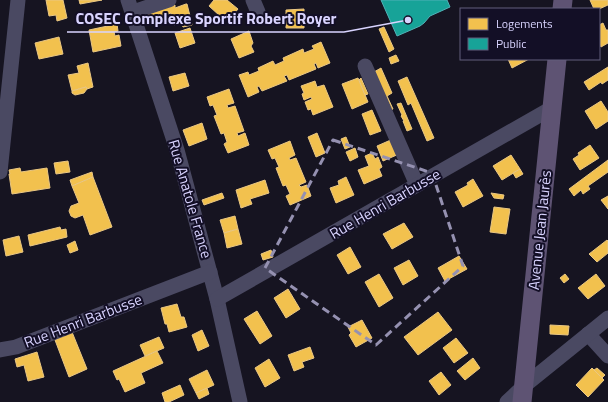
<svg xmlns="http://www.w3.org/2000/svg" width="608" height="402" font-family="'Titillium Web',sans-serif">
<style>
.homes{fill:#f2c14e;stroke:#eac783}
.public{fill:#17a398;stroke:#51b2b7}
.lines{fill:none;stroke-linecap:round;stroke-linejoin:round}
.minor{stroke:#4a4962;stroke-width:15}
.major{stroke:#5e5373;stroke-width:19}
.marked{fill:none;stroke:#9591b1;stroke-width:3;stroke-dasharray:8 5;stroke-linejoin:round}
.labels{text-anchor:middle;stroke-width:4;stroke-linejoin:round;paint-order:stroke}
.street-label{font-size:15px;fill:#d9d4ff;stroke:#130f26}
.leader{fill:none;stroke:#d9d4ff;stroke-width:1.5}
.callout-dot{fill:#d9d4ff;stroke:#130f26;stroke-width:1.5}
.callout-label{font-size:16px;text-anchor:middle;font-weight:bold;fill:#d9d4ff;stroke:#130f26;stroke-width:4;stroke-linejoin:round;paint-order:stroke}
</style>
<rect width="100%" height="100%" fill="#161421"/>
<g class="homes">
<path d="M46,0H63L67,18L57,21L56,15L49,16Z"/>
<path d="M79,0H102L80,4Z"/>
<path d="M214,0H227L238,9L229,20L222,14L220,16L209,6Z"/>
<path d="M590,0H608V5L599,9H594Z"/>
<path d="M186,4H187L191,20L174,25L171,13L146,21L145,15L175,5V8Z"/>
<path d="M304,9V28H286V10Z"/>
<path d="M191,20L192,25L183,27L181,22Z"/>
<path d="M603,23L606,30H608V43L601,47L599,43V25Z"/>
<path d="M117,24L118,31L114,32L115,36L119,35L121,46L93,52L89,30Z"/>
<path d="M384,27L394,49L389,52L379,29Z"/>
<path d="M190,28L195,43L180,48L175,33Z"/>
<path d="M249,31L253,43L251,46L254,52L239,58L231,39Z"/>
<path d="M59,37L63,54L39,59L35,43Z"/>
<path d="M321,42L330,63L318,68L316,63L314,64L316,69L289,80L287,75L284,76L287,81L262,91L259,86L257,87L259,92L248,97L239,75L248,72L249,75L259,71L258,68L273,61L275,65L284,61L283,58L303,49L304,53L314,49L312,46Z"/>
<path d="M396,55L399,61L391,64L389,58Z"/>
<path d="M508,59H529L512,68Z"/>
<path d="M88,63L93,87L87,89L86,87L72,91L68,75L79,73L77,66Z"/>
<path d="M608,67V80L602,84L601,82L589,90L584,82Z"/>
<path d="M381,68L392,93L387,96L393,109L388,111L374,72Z"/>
<path d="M185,73L189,86L173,91L169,77Z"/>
<path d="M407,77L434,138L427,141L411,103L408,105L398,81Z"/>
<path d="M358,78L368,102L352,109L342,84Z"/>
<path d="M361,78L368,94L365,95L359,80Z"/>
<path d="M315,81L317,87L324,85L333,107L313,115L311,109L308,110L305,102L312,99L311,97L304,100L302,94L304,93L301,86Z"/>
<path d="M86,87L87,89L84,93L75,95L72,93V91Z"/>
<path d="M229,89L234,103L227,105L228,108L235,106L244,131L237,133L238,136L245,133L249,145L228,153L224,144L227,142L224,133L221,134L214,116L217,115L213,105L210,106L207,97Z"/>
<path d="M601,101L608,112V121L596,129L585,111Z"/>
<path d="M401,103L412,129L407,131L403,121H404L401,116L402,115L397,104Z"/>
<path d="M372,110L381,131L370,135L362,114Z"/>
<path d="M202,123L207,139L189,146L183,130Z"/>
<path d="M317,133L325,153L316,157L308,137Z"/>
<path d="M346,137L350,147L345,149L341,139Z"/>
<path d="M393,139L399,154L383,161L377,146Z"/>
<path d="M290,141L295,155L289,158L290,160L296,158L306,182L299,185L301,187L307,185L311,196L290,205L286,196L290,194L286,185L283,186L276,168L279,167L275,158L272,159L268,150Z"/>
<path d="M590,145L599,158L580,170L573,159L579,155L578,153Z"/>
<path d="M355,148L358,157L350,161L346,152Z"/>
<path d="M372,153L375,159L378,157L382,167L379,169L382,176L364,184L358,170L369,166L365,156Z"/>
<path d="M511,155L520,169L502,180L493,166Z"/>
<path d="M608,160V172L588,186L590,189L583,194L581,190L574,196L569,189Z"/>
<path d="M68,161L70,172L56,174L54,163Z"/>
<path d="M20,168L21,172L47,168L50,188L12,194L9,174H10L9,170Z"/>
<path d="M520,169L523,174L516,178L513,173Z"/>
<path d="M92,172L93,177L72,186L70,180Z"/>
<path d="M93,177L112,227L90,235L83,215L75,218L71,216L69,211L71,206L79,203L72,186Z"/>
<path d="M346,177L354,195L336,203L330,188L339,185L338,181Z"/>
<path d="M473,179L483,196L463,207L455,192L468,185L467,183Z"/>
<path d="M265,180L269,193L250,199L252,204L241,208L236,190Z"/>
<path d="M222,193L224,198L204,205L202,200Z"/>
<path d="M491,193L504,195L503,199L494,198Z"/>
<path d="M608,196V209L601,200Z"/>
<path d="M494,207L510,209L506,234L490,232Z"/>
<path d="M235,216L238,229L224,233L220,220Z"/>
<path d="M404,223L413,237L392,249L383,234Z"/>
<path d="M60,227L61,230L66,229L67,237L30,246L28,235Z"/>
<path d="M238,229L242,244L227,248L224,233Z"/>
<path d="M19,236L23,252L6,256L3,240Z"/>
<path d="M607,240L608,241V253L597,262L589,254Z"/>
<path d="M75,241L78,250L70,253L67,245Z"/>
<path d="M350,247L361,267L348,274L337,255Z"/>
<path d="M271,250L273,257L263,260L261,254Z"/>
<path d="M459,256L467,269L445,281L438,268Z"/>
<path d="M409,260L418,276L403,285L394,268Z"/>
<path d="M379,274L393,298L379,307L365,282Z"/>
<path d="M565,274L569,279L564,283L560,278Z"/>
<path d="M596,274L605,286L588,299L578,288Z"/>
<path d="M288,289L300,309L286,318L274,298Z"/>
<path d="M177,304L181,317H184L187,327L169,332L167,324H165L161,308Z"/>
<path d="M257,311L272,336L260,344L244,319Z"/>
<path d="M438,312L452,330L418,355L404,337Z"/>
<path d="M362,320L372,338L356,347L349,335L351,333L348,327Z"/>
<path d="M550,325L569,326L568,335L550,334Z"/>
<path d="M202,330L209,346L198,351L192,335Z"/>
<path d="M72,332L87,369L69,377L55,340Z"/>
<path d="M159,337L164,348L145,356L140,345Z"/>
<path d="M456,338L468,353L454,363L443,348Z"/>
<path d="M310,347L314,358L302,362L304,367L294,371L288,355Z"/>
<path d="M157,351L163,363L141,373L145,383L125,392L119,379L117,380L113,371Z"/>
<path d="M37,352L44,377L28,381L24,365L17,367L15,359Z"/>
<path d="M473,358L480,368L465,380L457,371Z"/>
<path d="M269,359L280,378L265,387L255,368Z"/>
<path d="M592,368L604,380L588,397L576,385Z"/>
<path d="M597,368L605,375L602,378L594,370Z"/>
<path d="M207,370L214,385L196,393L189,379Z"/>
<path d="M441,372L451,385L439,395L429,381Z"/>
<path d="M180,385L184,395L169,402H165L162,393Z"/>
<path d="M207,388L209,394L199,399L196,393Z"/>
</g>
<path class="public" d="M381,0H447L450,7L430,16L424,23L420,26L397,36Z"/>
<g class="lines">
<g class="minor">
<path d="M128,0L177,150L217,299L240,402"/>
<path d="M253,0L258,12"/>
<path d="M133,12L169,0"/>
<path d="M365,66L417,185"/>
<path d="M0,172L18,0"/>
<path d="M217,299L552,108"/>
<path d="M588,334L608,356"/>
<path d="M0,350L16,347L210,272"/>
<path d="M507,402L524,386L608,318"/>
</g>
<g class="major">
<path d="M562,9L563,0"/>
<path d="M522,402L557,59"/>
</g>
</g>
<path class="marked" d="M333,140L432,173L463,266L376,345L265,268Z"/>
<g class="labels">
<g class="street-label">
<text transform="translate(190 199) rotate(74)" y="5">Rue Anatole France</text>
<text transform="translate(385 204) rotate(-30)" y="5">Rue Henri Barbusse</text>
<text transform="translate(540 230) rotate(-84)" y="5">Avenue Jean Jaurès</text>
<text transform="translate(83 321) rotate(-21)" y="5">Rue Henri Barbusse</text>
</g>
</g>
<path class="leader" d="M408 20L344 32H67"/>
<circle class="callout-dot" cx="408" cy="20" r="4"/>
<g class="callout-label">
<text x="206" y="24">COSEC Complexe Sportif Robert Royer</text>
</g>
<rect x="460" y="8" width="140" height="52" fill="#130f26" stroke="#625e7d"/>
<rect x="468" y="18" width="20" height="12" fill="#f2c14e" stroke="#625e7d"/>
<text x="496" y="28" font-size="12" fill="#d9d4ff">Logements</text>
<rect x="468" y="38" width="20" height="12" fill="#17a398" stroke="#625e7d"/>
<text x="496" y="48" font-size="12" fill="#d9d4ff">Public</text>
</svg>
